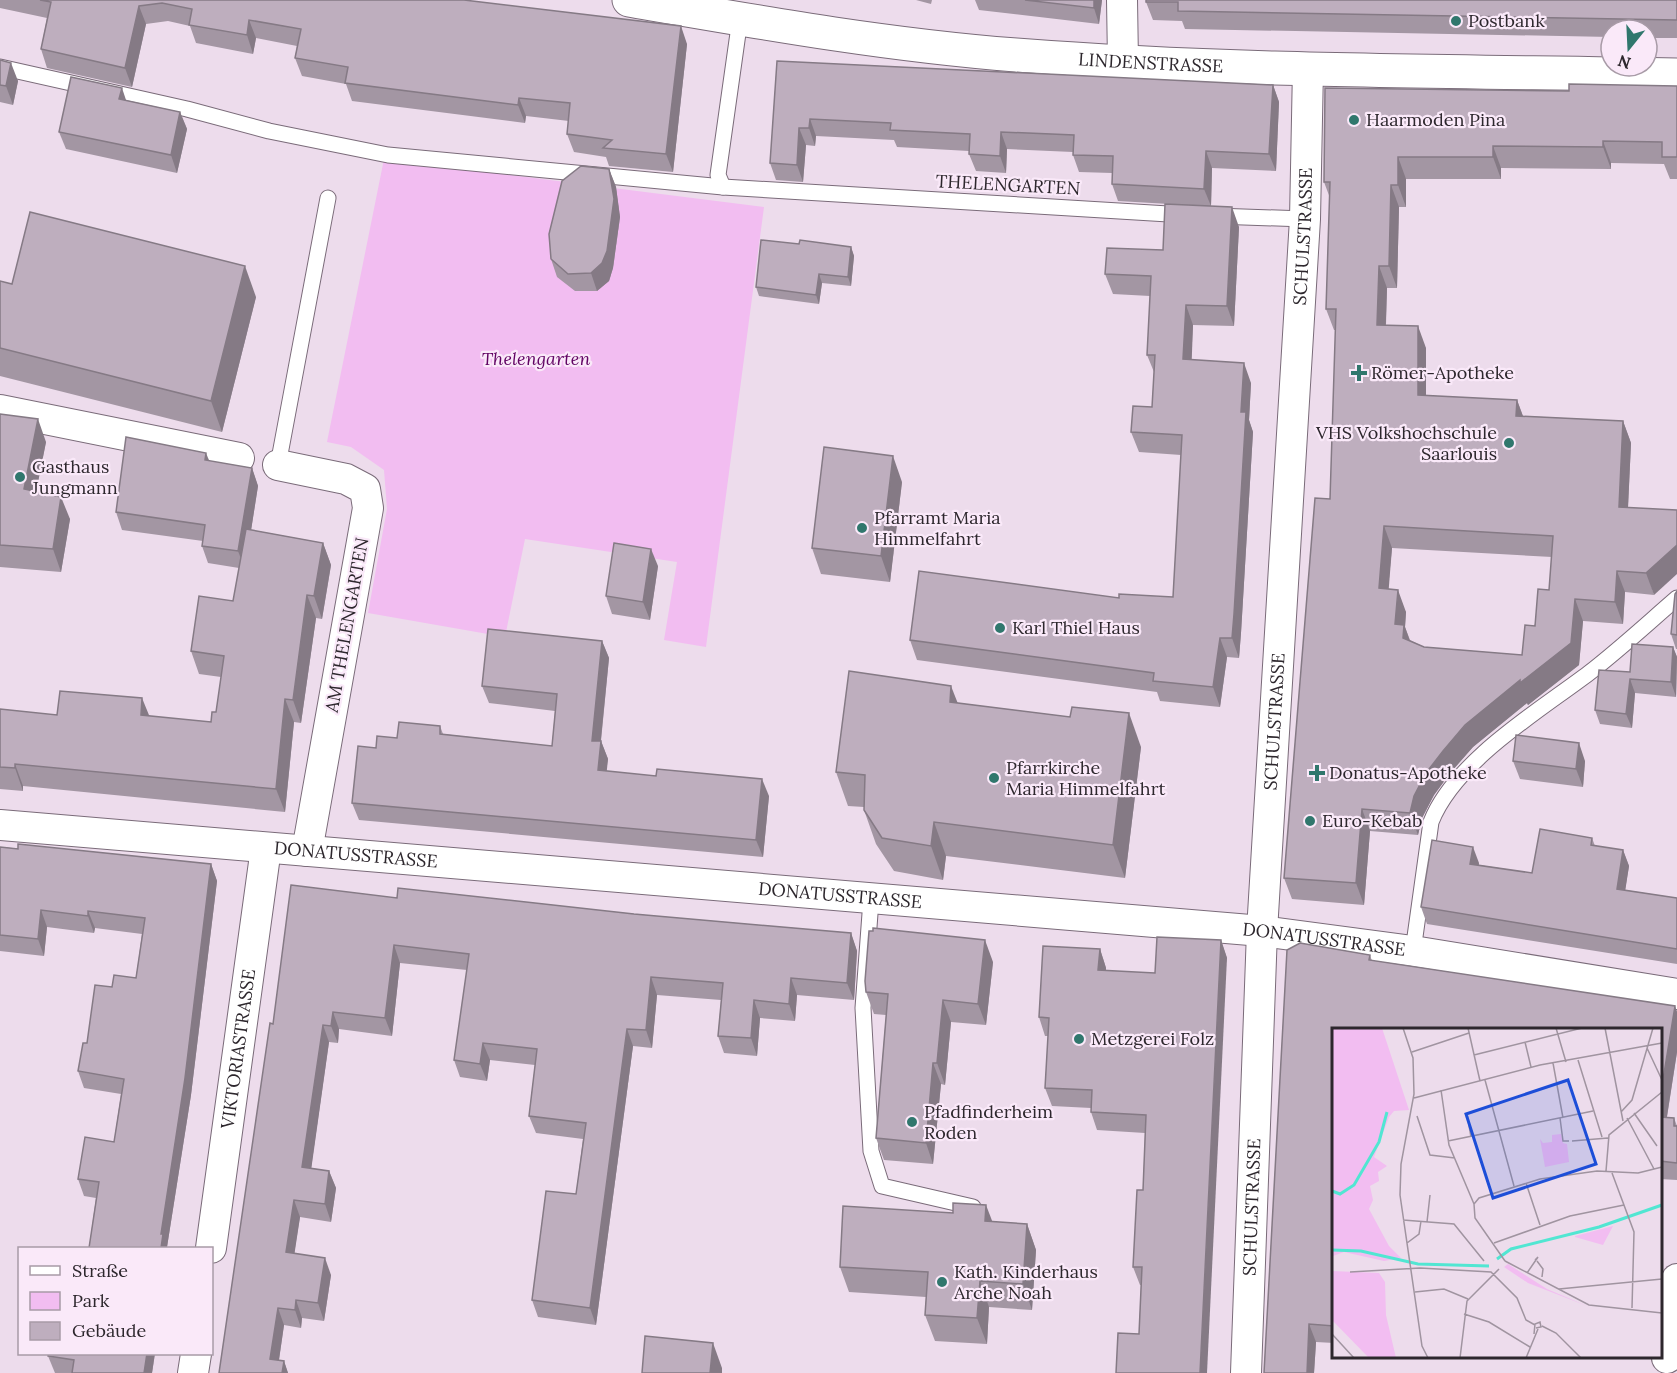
<svg xmlns="http://www.w3.org/2000/svg" width="1677" height="1373" font-family="Lora,serif">
<style>
.green{fill:#f2bdf1}
.lines{fill:none;stroke-linecap:round;stroke-linejoin:round}
.service-casing{stroke:#7a6b79;stroke-width:17}
.minor-casing{stroke:#7a6b79;stroke-width:32}
.tertiary-casing{stroke:#7a6b79;stroke-width:35}
.service{stroke:#fff;stroke-width:15}
.minor{stroke:#fff;stroke-width:30}
.tertiary{stroke:#fff;stroke-width:33}
.wall{fill:#a396a3;fill-rule:evenodd}
.shaded-wall{fill:#857a85}
.building{fill:#beaebe;stroke:#857a85;stroke-width:1.5;fill-rule:evenodd}
.poi-dot{fill:#30776d;stroke:#fae9f9;stroke-width:2}
.labels{text-anchor:middle;stroke-width:4.5;stroke-linejoin:round;paint-order:stroke}
.poi-label{font-size:18px;fill:#2d272d;stroke:#fae9f9;text-anchor:start}
.street-label{font-size:18px;fill:#2d272d;stroke:#fae9f9}
.park-label{font-size:18px;font-style:italic;fill:#610363;stroke:#fae9f9}
.inset-river{fill:none;stroke:#51e6d2;stroke-width:3}
.inset-road{fill:none;stroke:#a094a0;stroke-width:1.5}
.view{fill:#1d4ed8;fill-opacity:0.15;stroke:#1d4ed8;stroke-width:3}
.inset-edge{fill:none;stroke:#2d272d;stroke-width:3}
</style>
<rect width="100%" height="100%" fill="#eddcec"/>
<path class="green" d="M384,159L764,207L706,647L664,640L677,562L525,539L505,637L368,613L387,509L384,470L351,447L327,442Z"/>
<g class="lines">
<g class="service-casing">
<g id="service">
<path d="M0,67L187,109L269,131L388,155L723,187L1185,215"/>
<path d="M723,187L718,175L740,19"/>
<path d="M1215,216L1305,219"/>
<path d="M278,465L328,198"/>
<path d="M871,900L863,1008L871,1151L882,1186L973,1207"/>
<path d="M1413,951L1431,822C1455,761 1539,711 1589,673C1620,649 1648,623 1677,598"/>
</g>
</g>
<g class="minor-casing">
<g id="minor">
<path d="M1122,0L1123,61"/>
<path d="M0,410L239,458"/>
<path d="M278,465L346,479L365,489L368,508L307,851"/>
<path id="s1" d="M0,825L1262,931L1413,951L1677,994"/>
<path id="s2" d="M211,1248L266,848"/>
<path d="M1667,1358L1677,1279"/>
<path d="M193,1373L196,1354"/>
<path id="s3" d="M1246,1373L1262,931L1305,219L1308,68"/>
</g>
</g>
<g class="tertiary-casing">
<g id="tertiary">
<path id="s4" d="M629,0C757,22 886,45 1016,55C1236,72 1457,71 1677,75"/>
</g>
</g>
<use href="#service" class="service"/>
<use href="#minor" class="minor"/>
<use href="#tertiary" class="tertiary"/>
</g>
<g class="wall">
<path d="M0,0H464L687,44L673,172L609,166L606,157L574,152L567,134L569,121L526,116L525,123L352,101L346,84L302,76L295,58L297,46L256,38L253,54L196,43L190,26L168,21L146,24L132,87L47,68L41,49L47,18L0,8Z"/>
<path d="M916,0H932L931,4Z"/>
<path d="M975,0H1102L1099,24L979,10Z"/>
<path d="M1677,0V38H1647V30H1611V37L1185,29L1182,21L1153,20L1146,2Z"/>
<path d="M0,60L18,81L13,105L0,102Z"/>
<path d="M777,61L1273,85L1279,102L1276,171L1212,168L1211,206L1239,227L1234,326L1193,325L1191,360L1251,383L1249,420L1253,432L1241,633L1239,658L1227,657L1220,707L1160,701L1157,692L917,660L910,640L1119,598L1173,597L1181,455L1139,452L1131,432L1152,407L1154,372L1147,355L1150,296L1113,294L1105,274L1163,250L1203,206L1118,201L1112,184V173L1079,172L1073,155V152L1007,149L1006,173L976,171L969,154V151L897,147L894,140L816,136L815,146L806,145L803,182L776,180L770,163Z"/>
<path d="M1677,86V179H1670L1664,164L1611,163V169L1501,168V179H1406V207H1399L1397,288H1387L1386,325L1426,348V396L1517,400L1523,416L1623,421L1631,443L1628,507L1654,595L1625,592L1623,624L1583,621L1579,665L1528,705L1527,703L1473,747L1451,772L1434,795L1422,818L1418,835L1370,831L1364,905L1292,899L1284,878L1330,499L1336,330H1334L1326,309L1330,198L1324,182L1569,91ZM1392,548L1552,557L1549,590L1522,655L1424,647L1410,640L1405,627L1406,612L1388,589Z"/>
<path d="M126,100L180,112L187,129L177,173L66,149L59,132Z"/>
<path d="M609,169L616,187L620,217L613,268L609,281L597,291H575L557,277L551,259Z"/>
<path d="M799,244L851,247L854,256L851,286L822,283L819,304L759,296L756,287Z"/>
<path d="M0,281L12,284L256,297L222,432L0,376Z"/>
<path d="M0,414L46,442L36,492L70,519L61,572L0,567Z"/>
<path d="M209,461L252,468L258,486L251,530L323,543L331,565L322,619L316,618L301,723L294,722L285,812L23,786V791L0,789V709L57,715L149,716L211,722L216,712L221,677L199,674L191,651L233,601L239,568L208,563L202,546L203,541L122,530L116,512Z"/>
<path d="M902,482L890,582L821,574L812,548Z"/>
<path d="M658,566L650,620L612,614L606,596Z"/>
<path d="M1677,591V649H1676L1671,634Z"/>
<path d="M602,641L609,658L601,741L608,759L606,771L769,796L763,857L359,820L352,803L376,748L397,738L440,726L443,734L552,746L555,711L489,703L482,686Z"/>
<path d="M1673,647L1677,657L1676,697L1635,693L1632,728L1600,724L1595,710L1630,672Z"/>
<path d="M958,703L1070,717L1141,747L1125,878L946,856L943,880L894,871L876,844L864,810V807L848,806L836,772Z"/>
<path d="M1513,761H1585L1583,787L1520,779Z"/>
<path d="M1592,838L1595,846L1623,850L1629,866L1625,890L1677,898V964L1427,924L1421,907L1479,863V865L1532,873Z"/>
<path d="M0,847L211,864L217,881L191,1095L167,1247L168,1248H89L96,1198L84,1196L78,1179L114,1142L121,1094L84,1088L78,1071L87,1043L112,987L136,978L142,934L95,928L94,933L47,927L44,956L0,951Z"/>
<path d="M397,898L634,914L851,933L857,951L854,1000L797,995L795,1021L760,1018L757,1056L724,1053L718,1036L721,1000L657,995L652,1048L633,1046L596,1325L538,1317L532,1300L576,1194L583,1139L536,1133L529,1116L535,1065L490,1060L487,1081L460,1077L454,1060L467,970L400,963L392,1036L339,1029L338,1043L329,1042L311,1168L329,1171L336,1188L331,1222L300,1217L294,1254L331,1275L324,1321L302,1318L301,1328L284,1325L279,1360L284,1361L288,1373H219L273,1024Z"/>
<path d="M1221,940L1227,958L1139,1334L1141,1285H1140L1133,1267L1143,1190L1145,1133L1097,1130L1091,1112V1108L1052,1106L1045,1088L1048,1036H1045L1039,1017L1100,949L1106,968V971L1155,973Z"/>
<path d="M1300,943L1370,955L1372,961L1675,1006L1677,1012V1052L1667,1117L1674,1118L1677,1126V1180L1660,1179V1029H1334V1343L1316,1342L1314,1373H1264L1287,950Z"/>
<path d="M993,962L986,1025L951,1022L945,1085L941,1084L933,1164L884,1160L876,1138L886,1015L874,1014L866,992Z"/>
<path d="M993,1222L1027,1224L1036,1250L1032,1310L989,1307L987,1344L935,1341L925,1315L926,1297L849,1292L840,1267Z"/>
<path d="M49,1353H155L152,1373H55L48,1356Z"/>
</g>
<g class="shaded-wall">
<path d="M1094,0H1102L1099,24L1094,8Z"/>
<path d="M139,6L146,24L132,87L125,68Z"/>
<path d="M249,20L256,38L253,54L247,35Z"/>
<path d="M681,26L687,44L673,172L666,154Z"/>
<path d="M11,63L18,81L13,105L6,86Z"/>
<path d="M1273,85L1279,102L1276,171L1269,154Z"/>
<path d="M122,88L128,106L119,99Z"/>
<path d="M519,98L526,116L525,123L518,105Z"/>
<path d="M180,112L187,129L177,173L171,155Z"/>
<path d="M810,119L816,136L815,146L809,128Z"/>
<path d="M799,128L806,145L803,182L797,165Z"/>
<path d="M1001,132L1007,149L1006,173L1000,156Z"/>
<path d="M1603,141L1611,163V169L1603,147Z"/>
<path d="M1493,146L1501,168V179L1493,157Z"/>
<path d="M1206,151L1212,168L1211,206L1204,189Z"/>
<path d="M1398,157L1406,179V207L1398,185Z"/>
<path d="M609,169L616,187L620,217L613,268L609,281L597,291L591,273Z"/>
<path d="M1391,185L1399,207L1397,288L1389,266Z"/>
<path d="M1232,207L1239,227L1234,326L1227,306Z"/>
<path d="M851,247L854,256L851,286L848,277Z"/>
<path d="M245,266L256,297L222,432L211,401Z"/>
<path d="M1379,266L1387,288L1385,347L1377,325Z"/>
<path d="M819,274L822,283L819,304L816,295Z"/>
<path d="M1186,305L1193,325L1191,379L1183,359Z"/>
<path d="M1418,326L1426,348V417L1418,395Z"/>
<path d="M1244,363L1251,383L1249,420L1253,432L1241,633L1239,658L1232,638L1241,412Z"/>
<path d="M1517,400L1525,422L1516,416Z"/>
<path d="M38,419L46,442L32,512L24,489Z"/>
<path d="M1623,421L1631,443L1627,529L1619,507Z"/>
<path d="M206,453L213,470L205,460Z"/>
<path d="M893,456L902,482L890,582L881,556Z"/>
<path d="M252,468L258,486L245,569L238,551Z"/>
<path d="M61,497L70,519L61,572L53,549Z"/>
<path d="M1384,526L1392,548L1387,610L1379,588Z"/>
<path d="M323,543L331,565L322,619L314,596Z"/>
<path d="M1677,545V574L1654,595L1646,573Z"/>
<path d="M651,549L658,566L650,620L643,602Z"/>
<path d="M1617,571L1625,592L1623,624L1615,602Z"/>
<path d="M1398,590L1406,612L1405,627L1412,647L1411,659L1395,624Z"/>
<path d="M307,595L316,618L301,723L293,700Z"/>
<path d="M1575,599L1583,621L1579,665L1528,705L1527,703L1473,747L1451,772L1434,795L1422,818L1418,835L1410,813L1414,796L1426,773L1443,751Z"/>
<path d="M1220,638L1227,657L1220,707L1213,687Z"/>
<path d="M602,641L609,658L599,758L592,741Z"/>
<path d="M1673,647L1677,657L1676,697L1671,682Z"/>
<path d="M1630,679L1635,693L1632,728L1626,714Z"/>
<path d="M951,686L964,719L950,702Z"/>
<path d="M142,698L151,720L141,715Z"/>
<path d="M285,699L294,722L285,812L276,789Z"/>
<path d="M1129,713L1141,747L1125,878L1113,845Z"/>
<path d="M601,741L608,759L605,788L598,770Z"/>
<path d="M1579,743L1585,761L1583,787L1576,769Z"/>
<path d="M15,764L23,786V791L15,768Z"/>
<path d="M762,779L769,796L763,857L756,840Z"/>
<path d="M1362,809L1370,831L1364,905L1356,883Z"/>
<path d="M934,822L946,856L943,880L931,846Z"/>
<path d="M1473,847L1479,863L1476,880L1470,864Z"/>
<path d="M1623,850L1629,866L1623,905L1617,889Z"/>
<path d="M211,864L217,881L191,1095L167,1247L168,1248H161V1234Z"/>
<path d="M41,910L47,927L44,956L38,939Z"/>
<path d="M88,911L95,928L94,933L88,916Z"/>
<path d="M851,933L857,951L854,1000L847,983Z"/>
<path d="M985,940L993,962L986,1025L978,1004Z"/>
<path d="M1221,940L1227,958L1207,1373H1200Z"/>
<path d="M394,945L400,963L392,1036L385,1018Z"/>
<path d="M1100,949L1106,968L1105,989L1098,970Z"/>
<path d="M651,977L657,995L652,1048L646,1030Z"/>
<path d="M791,978L797,995L795,1021L789,1004Z"/>
<path d="M754,1000L760,1018L757,1056L751,1038Z"/>
<path d="M943,1000L951,1022L945,1085L937,1063Z"/>
<path d="M1675,1006L1677,1012V1052L1664,1135L1660,1125V1098Z"/>
<path d="M333,1012L339,1029L338,1043L331,1026Z"/>
<path d="M323,1025L329,1042L309,1185L302,1167Z"/>
<path d="M627,1029L633,1046L596,1325L590,1308Z"/>
<path d="M483,1043L490,1060L487,1081L480,1064Z"/>
<path d="M933,1063L941,1084L933,1164L926,1143Z"/>
<path d="M329,1171L336,1188L331,1222L325,1204Z"/>
<path d="M294,1200L300,1217L292,1270L286,1252Z"/>
<path d="M986,1205L996,1231L985,1221Z"/>
<path d="M1027,1224L1036,1250L1032,1310L1023,1284Z"/>
<path d="M325,1258L331,1275L324,1321L318,1303Z"/>
<path d="M980,1281L989,1307L987,1344L977,1318Z"/>
<path d="M296,1300L302,1318L301,1328L295,1310Z"/>
<path d="M278,1308L284,1325L277,1373L270,1359Z"/>
<path d="M1309,1324L1316,1342L1314,1373H1307Z"/>
<path d="M713,1343L722,1368V1373H710Z"/>
<path d="M147,1353H155L152,1373H144Z"/>
<path d="M284,1361L288,1373H282Z"/>
</g>
<g class="building">
<path d="M40,0H464L681,26L666,154L603,148L612,140L567,134L570,103L519,98L518,105L345,83L348,67L295,58L301,29L249,20L247,35L189,25L192,9L162,3L139,6L125,68L41,49L51,2Z"/>
<path d="M1025,0H1094V8Z"/>
<path d="M1146,0H1677V20L1178,11V2H1146Z"/>
<path d="M0,60L11,63L6,86L0,85Z"/>
<path d="M777,61L1273,85L1269,154L1206,151L1204,189L1112,184L1113,156L1073,155L1074,135L1001,132L1000,156L969,154L970,134L890,130L891,123L810,119L809,128H799L797,165L770,163Z"/>
<path d="M71,77L122,88L119,99L180,112L171,155L59,132Z"/>
<path d="M1569,84L1677,86V157H1662V142L1603,141V147L1493,146V157H1398V185H1391L1389,266H1379L1377,325L1418,326V395L1517,400L1516,416L1623,421L1619,507L1677,510V545L1646,573L1617,571L1615,602L1575,599L1571,643L1520,683V680L1465,725L1443,751L1426,773L1414,796L1410,813L1362,809L1356,883L1284,878L1315,498L1330,499L1336,309H1326L1330,182H1324L1325,88L1569,91ZM1384,526L1553,536L1549,590L1538,589L1535,626L1525,625L1522,655L1424,647L1403,638L1404,625L1395,624L1398,590L1379,588Z"/>
<path d="M581,166L609,169L614,199L607,251L602,263L591,273L568,274L551,259L549,234L562,181Z"/>
<path d="M1165,204L1232,207L1227,306L1186,305L1183,359L1244,363L1241,412H1246L1234,614L1232,638H1220L1213,687L1153,681L1154,673L910,640L919,571L1119,598V594L1173,597L1182,435L1131,432L1133,406L1152,407L1155,355H1147L1151,276L1105,274L1107,248L1163,250Z"/>
<path d="M30,212L245,266L211,401L0,348V281L12,284Z"/>
<path d="M761,240L799,244L800,240L851,247L848,277L819,274L816,295L756,287Z"/>
<path d="M0,414L38,419L24,489L61,497L53,549L0,545Z"/>
<path d="M126,437L206,453L205,460L252,468L238,551L202,546L205,525L116,512Z"/>
<path d="M824,447L893,456L881,556L812,548Z"/>
<path d="M246,529L323,543L314,596L307,595L293,700L285,699L276,789L15,764V768L0,767V709L57,715L60,691L142,698L141,715L211,722L212,712H216L224,656L191,651L199,596L233,601Z"/>
<path d="M614,543L651,549L643,602L606,596Z"/>
<path d="M1677,591V635L1671,634L1675,594Z"/>
<path d="M488,629L602,641L592,741H601L598,770L656,776L657,769L762,779L756,840L352,803L358,746L376,748L377,736L397,738L399,722L440,726V734L552,746L557,694L482,686Z"/>
<path d="M1632,644L1673,647L1671,682L1630,679L1626,714L1595,710L1599,670L1630,672Z"/>
<path d="M849,671L951,686L950,702L1070,717L1072,707L1129,713L1113,845L934,822L931,846L882,838L864,810L865,775L836,772Z"/>
<path d="M1516,735L1579,743L1576,769L1513,761Z"/>
<path d="M1540,829L1592,838L1591,845L1623,850L1617,889L1677,898V949L1421,907L1432,840L1473,847L1470,864L1532,873Z"/>
<path d="M18,844L211,864L185,1078L161,1234H163L161,1248H89L99,1182L78,1179L85,1137L114,1142L124,1079L78,1071L83,1043H87L95,985L112,987L114,975L136,978L145,918L88,911V916L41,910L38,939L0,935V847L18,849Z"/>
<path d="M291,885L397,898L398,888L634,914L851,933L847,983L791,978L789,1004L754,1000L751,1038L718,1036L723,983L651,977L646,1030L627,1029L590,1308L532,1300L546,1191L576,1194L586,1123L529,1116L537,1049L483,1043L480,1064L454,1060L469,954L394,945L385,1018L333,1012L331,1026L323,1025L302,1167L329,1171L325,1204L294,1200L286,1252L325,1258L318,1303L296,1300L295,1310L278,1308L270,1359L284,1361L282,1373H219L270,1023L273,1024Z"/>
<path d="M873,928L985,940L978,1004L943,1000L937,1063H933L926,1143L876,1138L888,994L866,992L865,981L869,931H873Z"/>
<path d="M1157,937L1221,940L1200,1373H1116L1118,1333L1139,1334L1142,1267H1133L1137,1190H1143L1146,1115L1091,1112L1092,1090L1045,1088L1049,1018L1039,1017L1043,946L1100,949L1098,970L1155,973Z"/>
<path d="M1300,943L1370,955L1369,960L1675,1006L1660,1098V1029H1334V1326L1309,1324L1307,1373H1264L1287,950Z"/>
<path d="M1660,1117L1674,1118V1126H1677V1163L1660,1161Z"/>
<path d="M953,1203L986,1205L985,1221L1027,1224L1023,1284L980,1281L977,1318L925,1315L928,1272L840,1267L843,1206L953,1213Z"/>
<path d="M645,1336L713,1343L710,1373H642Z"/>
<path d="M49,1353H147L144,1373H72L74,1360L48,1356Z"/>
</g>
<g class="poi-dot">
<circle cx="1456" cy="21" r="6"/>
<circle cx="1354" cy="120" r="6"/>
<path d="M1356 364h6v6h6v6h-6v6h-6v-6h-6v-6h6z"/>
<circle cx="1509" cy="443" r="6"/>
<circle cx="20" cy="477" r="6"/>
<circle cx="862" cy="528" r="6"/>
<circle cx="1000" cy="628" r="6"/>
<path d="M1314 764h6v6h6v6h-6v6h-6v-6h-6v-6h6z"/>
<circle cx="994" cy="778" r="6"/>
<circle cx="1310" cy="821" r="6"/>
<circle cx="1079" cy="1039" r="6"/>
<circle cx="912" cy="1122" r="6"/>
<circle cx="942" cy="1282" r="6"/>
</g>
<g class="labels">
<g class="poi-label">
<text x="1468" y="27">Postbank</text>
<text x="1366" y="126">Haarmoden Pina</text>
<text x="1371" y="379">Römer-Apotheke</text>
<text x="1497" y="439" text-anchor="end">VHS Volkshochschule<tspan x="1497" dy="21">Saarlouis</tspan></text>
<text x="32" y="473">Gasthaus<tspan x="32" dy="21">Jungmann</tspan></text>
<text x="874" y="524">Pfarramt Maria<tspan x="874" dy="21">Himmelfahrt</tspan></text>
<text x="1012" y="634">Karl Thiel Haus</text>
<text x="1006" y="774">Pfarrkirche<tspan x="1006" dy="21">Maria Himmelfahrt</tspan></text>
<text x="1329" y="779">Donatus-Apotheke</text>
<text x="1322" y="827">Euro-Kebab</text>
<text x="1091" y="1045">Metzgerei Folz</text>
<text x="924" y="1118">Pfadfinderheim<tspan x="924" dy="21">Roden</tspan></text>
<text x="954" y="1278">Kath. Kinderhaus<tspan x="954" dy="21">Arche Noah</tspan></text>
</g>
<g class="street-label">
<text dy="6" stroke="none"><textPath href="#s4" startOffset="526">LINDENSTRASSE</textPath></text>
<text transform="translate(1008 185) rotate(3)" y="6">THELENGARTEN</text>
<text dy="6" stroke="none"><textPath href="#s3" startOffset="1138">SCHULSTRASSE</textPath></text>
<text transform="translate(347 625) rotate(-80)" y="6">AM THELENGARTEN</text>
<text dy="6" stroke="none"><textPath href="#s3" startOffset="652">SCHULSTRASSE</textPath></text>
<text dy="6" stroke="none"><textPath href="#s1" startOffset="357">DONATUSSTRASSE</textPath></text>
<text dy="6" stroke="none"><textPath href="#s1" startOffset="843">DONATUSSTRASSE</textPath></text>
<text dy="6" stroke="none"><textPath href="#s1" startOffset="1329">DONATUSSTRASSE</textPath></text>
<text dy="6" stroke="none"><textPath href="#s2" startOffset="201">VIKTORIASTRASSE</textPath></text>
<text dy="6" stroke="none"><textPath href="#s3" startOffset="166">SCHULSTRASSE</textPath></text>
</g>
<g class="park-label">
<text x="536" y="365">Thelengarten</text>
</g>
</g>
<g transform="translate(1332 1028)">
<rect width="330" height="330" fill="#eddcec"/>
<path d="M0,0H50L77,82L62,83L57,89L42,129L55,138L46,144L47,153L38,158L41,172L37,181L57,218L69,230L52,233L12,224L1,228L0,237ZM229,106L231,115L235,116L237,134L213,139L208,111L211,115L220,114V107ZM281,198L271,217L243,209V208ZM176,236L215,261L255,278L196,255L172,239ZM0,243L47,245L53,254L54,287L64,330H37L0,292Z" fill="#f2bdf1"/>
<path class="inset-river" d="M0,163L8,166L22,157L47,114L55,84M0,222L29,223L86,236L157,238M165,231L179,221L267,199L330,177"/>
<path class="inset-road" d="M71,0L81,30L82,66L69,136L68,167L90,318L96,330M136,0L148,53M224,0L234,34M273,0L291,93M193,14L199,39M315,20L330,52M80,24L137,5M142,27L250,0M246,32L270,109M221,35L231,90M153,52L182,158M109,62L117,117L142,176M82,70L208,37L330,15M289,84L300,72L321,0M302,85L325,118M135,86L139,109M85,88L98,127L123,130M228,90L231,113H237M295,90L322,141M116,113L261,83M240,113L276,110M274,143L277,107L330,64M280,145L302,204L300,280M194,155L208,197M71,192L122,196L152,233M95,194L98,167M75,215L87,206L89,193M162,215L238,188L292,177M173,233L143,190L142,176L147,170L208,151L265,143L306,145L330,139M173,233L257,277L330,285M205,233L211,241L210,249M18,244L88,240L159,244L185,270L194,292L203,297M195,245L206,229L203,232M227,261L330,251M83,264L112,261L136,271M132,286L157,294L198,319M210,298L224,305L249,330M0,306L22,330M202,306L203,296L208,294L209,299L204,300M128,330L135,273L167,241M194,330L206,301"/>
<path class="view" d="M236,52L264,136L161,170L134,86Z"/>
<rect width="330" height="330" class="inset-edge"/>
</g>
<rect x="18" y="1247" width="195" height="108" fill="#fae9f9" stroke="#a89ba7" stroke-width="1.5"/>
<rect x="30" y="1266" width="30" height="9" fill="#ffffff" stroke="#a89ba7" stroke-width="1.5"/>
<text x="72" y="1277" font-size="18" fill="#2d272d">Straße</text>
<rect x="30" y="1292" width="30" height="18" fill="#f2bdf1" stroke="#a89ba7" stroke-width="1.5"/>
<text x="72" y="1307" font-size="18" fill="#2d272d">Park</text>
<rect x="30" y="1322" width="30" height="18" fill="#beaebe" stroke="#a89ba7" stroke-width="1.5"/>
<text x="72" y="1337" font-size="18" fill="#2d272d">Gebäude</text>
<g transform="translate(1629 48) rotate(198)"><circle r="28" fill="#fae9f9" stroke="#a89ba7" stroke-width="1.5"/>
<path d="M0-4.5L10 22L0 15L-10 22Z" fill="#30776d"/>
<text y="-9" font-size="16" font-weight="bold" text-anchor="middle" fill="#2d272d">N</text>
</g>
</svg>
